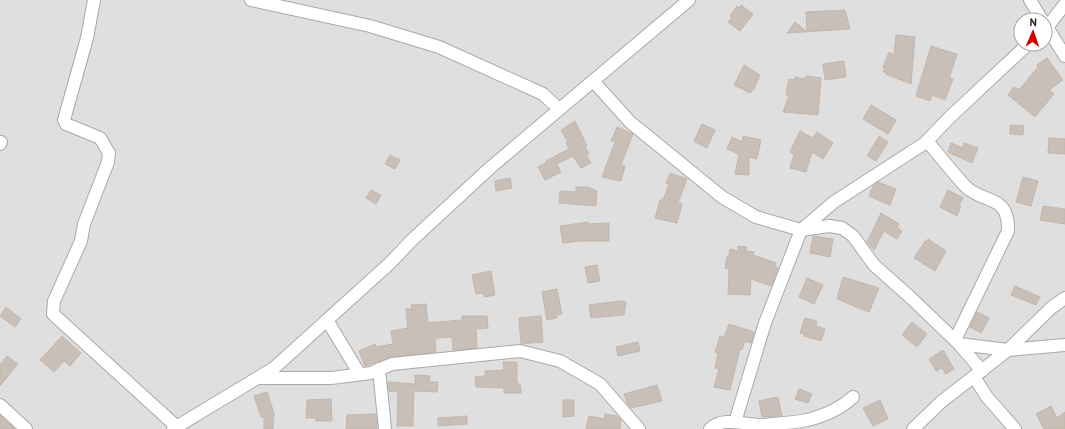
<svg xmlns="http://www.w3.org/2000/svg" width="1065" height="429" font-family="'PT Sans',sans-serif">
<style>
.residential{fill:#e0dfdf;fill-rule:evenodd}
.building{fill:#c7bfb8;stroke:#c4b6ab}
.lines{fill:none;stroke-linecap:round;stroke-linejoin:round}
.minor-casing{stroke:#a9a9a9;stroke-width:14}
.minor{stroke:#fff;stroke-width:12}
</style>
<rect width="100%" height="100%" fill="#f2efe9"/>
<path class="residential" d="M0,0H1065V429H0ZM1021,20H1045V44H1021Z"/>
<g class="building">
<path d="M741,5L753,14L740,31L728,22L732,17L730,16L737,6L739,8Z"/>
<path d="M845,10L850,29L787,33L795,22L807,32L806,12Z"/>
<path d="M896,35L915,37L911,84L886,74V72H883L885,68L883,67L889,52L894,55Z"/>
<path d="M931,46L957,54L949,78L953,79L945,100L932,95L930,101L916,96Z"/>
<path d="M1047,58L1063,80L1049,90L1054,94L1035,117L1008,95L1014,87L1019,90L1038,67L1037,65Z"/>
<path d="M844,61L846,77L825,80L823,64Z"/>
<path d="M744,65L760,75L754,89L750,93L734,85Z"/>
<path d="M806,76L821,78L818,115L783,112L789,95H786L789,79L795,80V77L805,79Z"/>
<path d="M871,105L896,120L888,134L863,119Z"/>
<path d="M575,121L587,146L585,147L589,154L586,155L591,163L581,168L573,156L557,164L561,172L545,180L538,167L546,163V161L569,149L566,143L568,142L561,130Z"/>
<path d="M702,124L715,130L707,148L694,141Z"/>
<path d="M1010,125L1024,126L1023,135L1010,134Z"/>
<path d="M617,127L633,134L621,165L625,166L621,181L602,177L616,139L611,142Z"/>
<path d="M800,131L813,138L817,132L833,143L823,159L812,152L806,172L790,168L794,154L790,152Z"/>
<path d="M743,136L761,140L757,159L749,157V175L735,174L739,154L727,149L732,137L742,142Z"/>
<path d="M879,136L888,142L876,161L867,156Z"/>
<path d="M1049,138L1065,139V154L1048,153Z"/>
<path d="M951,143L963,148L964,143L978,148L972,163L948,152Z"/>
<path d="M390,155L400,160L395,169L385,164Z"/>
<path d="M670,173L687,179L678,203L682,204L677,223L655,218L660,200H663L669,184L666,183Z"/>
<path d="M1023,177L1038,181L1031,206L1016,202Z"/>
<path d="M510,178L512,188L496,191L495,181Z"/>
<path d="M878,182L896,189L890,205L869,196L873,186Z"/>
<path d="M576,187H588L597,191L596,206L559,203L560,191L576,192Z"/>
<path d="M371,190L381,195L376,204L366,198Z"/>
<path d="M948,190L963,198L959,205L961,206L957,216L940,207Z"/>
<path d="M1043,206L1065,209V224L1040,220Z"/>
<path d="M881,213L899,224L897,227L902,231L897,239L884,231L874,250L867,242Z"/>
<path d="M588,222V224L609,223V241H582L563,243L560,226Z"/>
<path d="M813,236L833,239L830,257L810,253Z"/>
<path d="M928,239L946,251L935,271L914,258L925,241L926,242Z"/>
<path d="M738,246L747,247L746,251L754,252L753,255L776,263L775,267L778,268L771,286L751,279L750,295L728,294L729,269L725,268L727,256H729L730,249L738,251Z"/>
<path d="M597,265L600,281L588,283L585,267Z"/>
<path d="M491,271L495,295L484,297V293L476,294L472,275Z"/>
<path d="M843,277L879,288L869,312L837,299Z"/>
<path d="M807,278L823,285L814,304L799,297Z"/>
<path d="M1015,286L1040,297L1036,305L1011,295Z"/>
<path d="M557,289L562,314L556,315L557,318L547,320L542,292Z"/>
<path d="M620,301L626,302L624,315L591,318L589,305Z"/>
<path d="M426,304L428,323L462,320V316H487L488,328L476,329L477,348L453,350L452,337L435,338L436,352L391,357L365,366L359,351L375,344L376,347L393,344L391,331L408,328L406,309H412L411,305Z"/>
<path d="M6,307L21,319L15,327L0,316Z"/>
<path d="M977,312L989,318L981,333L970,327Z"/>
<path d="M541,316L543,342L521,344L519,318Z"/>
<path d="M805,318L817,321L816,326L825,329L821,341L804,336V334L800,333Z"/>
<path d="M912,322L927,334L917,347L902,335Z"/>
<path d="M729,324L754,332L751,343L745,341L742,350L740,349L730,390L714,387L719,369L715,368L718,353L715,352L720,336L724,337Z"/>
<path d="M62,336L81,353L70,366L64,361L54,372L40,360Z"/>
<path d="M638,342L640,351L618,356L616,347Z"/>
<path d="M943,350L954,369L946,374L942,368L936,371L929,359Z"/>
<path d="M7,356L18,364L0,386V365Z"/>
<path d="M503,362H517V384H520L521,393H504V388L476,387L475,377L485,376V371L504,370Z"/>
<path d="M415,375L430,376L429,382H438L437,392L415,391Z"/>
<path d="M388,382L414,384L413,426H397L398,392L389,391Z"/>
<path d="M657,385L662,401L631,408L627,403L624,394Z"/>
<path d="M799,389L812,394L808,403L795,399Z"/>
<path d="M267,392L274,413L273,429H264V417H261L254,396Z"/>
<path d="M778,397L782,416L762,417L759,401Z"/>
<path d="M331,399L332,421H316V418H306L307,400Z"/>
<path d="M563,400H574V416L563,417Z"/>
<path d="M880,400L888,419L873,426L863,408Z"/>
<path d="M1051,406L1057,418L1065,412V429H1044L1036,414Z"/>
<path d="M376,414L377,429H346L347,415Z"/>
<path d="M605,414L617,416L621,420L620,429H586L589,416L605,419Z"/>
<path d="M0,415L15,429H0Z"/>
<path d="M467,416V424L438,426V418Z"/>
</g>
<g class="lines">
<g class="minor-casing">
<g id="minor">
<path d="M94,0L87,38L64,120L66,124L100,138L109,153L108,162L84,224L81,241L54,301L53,314L177,427"/>
<path d="M251,0L370,26L439,47L543,94L559,109"/>
<path d="M1030,0L1042,20"/>
<path d="M1045,24L1065,56"/>
<path d="M1045,30L1065,4"/>
<path d="M594,82L630,122L722,197L756,217L801,230L829,226L842,228L853,236L874,265L910,297L959,344L1008,350L1065,345"/>
<path d="M927,141C940,156 952,172 965,186C984,205 1009,193 1008,231L955,340"/>
<path d="M0,144L1,142"/>
<path d="M327,320L359,373"/>
<path d="M959,344L982,371"/>
<path d="M379,369L385,429"/>
<path d="M974,377L987,397L1015,429"/>
<path d="M258,378H331L371,373L392,364L520,351L560,361L600,384L639,429"/>
<path d="M0,405L26,429"/>
<path d="M735,422L765,323L801,230L834,202L925,143L950,117L1028,44"/>
<path d="M173,429L274,368L389,264L413,239L491,167L689,0"/>
<path d="M710,429C722,416 746,425 761,425C775,424 792,423 807,420C824,416 840,409 853,397"/>
<path d="M913,429L941,402L1008,350L1051,308L1065,298"/>
</g>
</g>
<use href="#minor" class="minor"/>
</g>
<g transform="translate(1033 32) rotate(2)"><circle r="19" fill="#ffffff" stroke="#a7a7a7"/>
<path d="M0-3L7 15L0 10L-7 15Z" fill="#d40000"/>
<text y="-6" font-size="11" font-weight="bold" text-anchor="middle" fill="#222222">N</text>
</g>
</svg>
